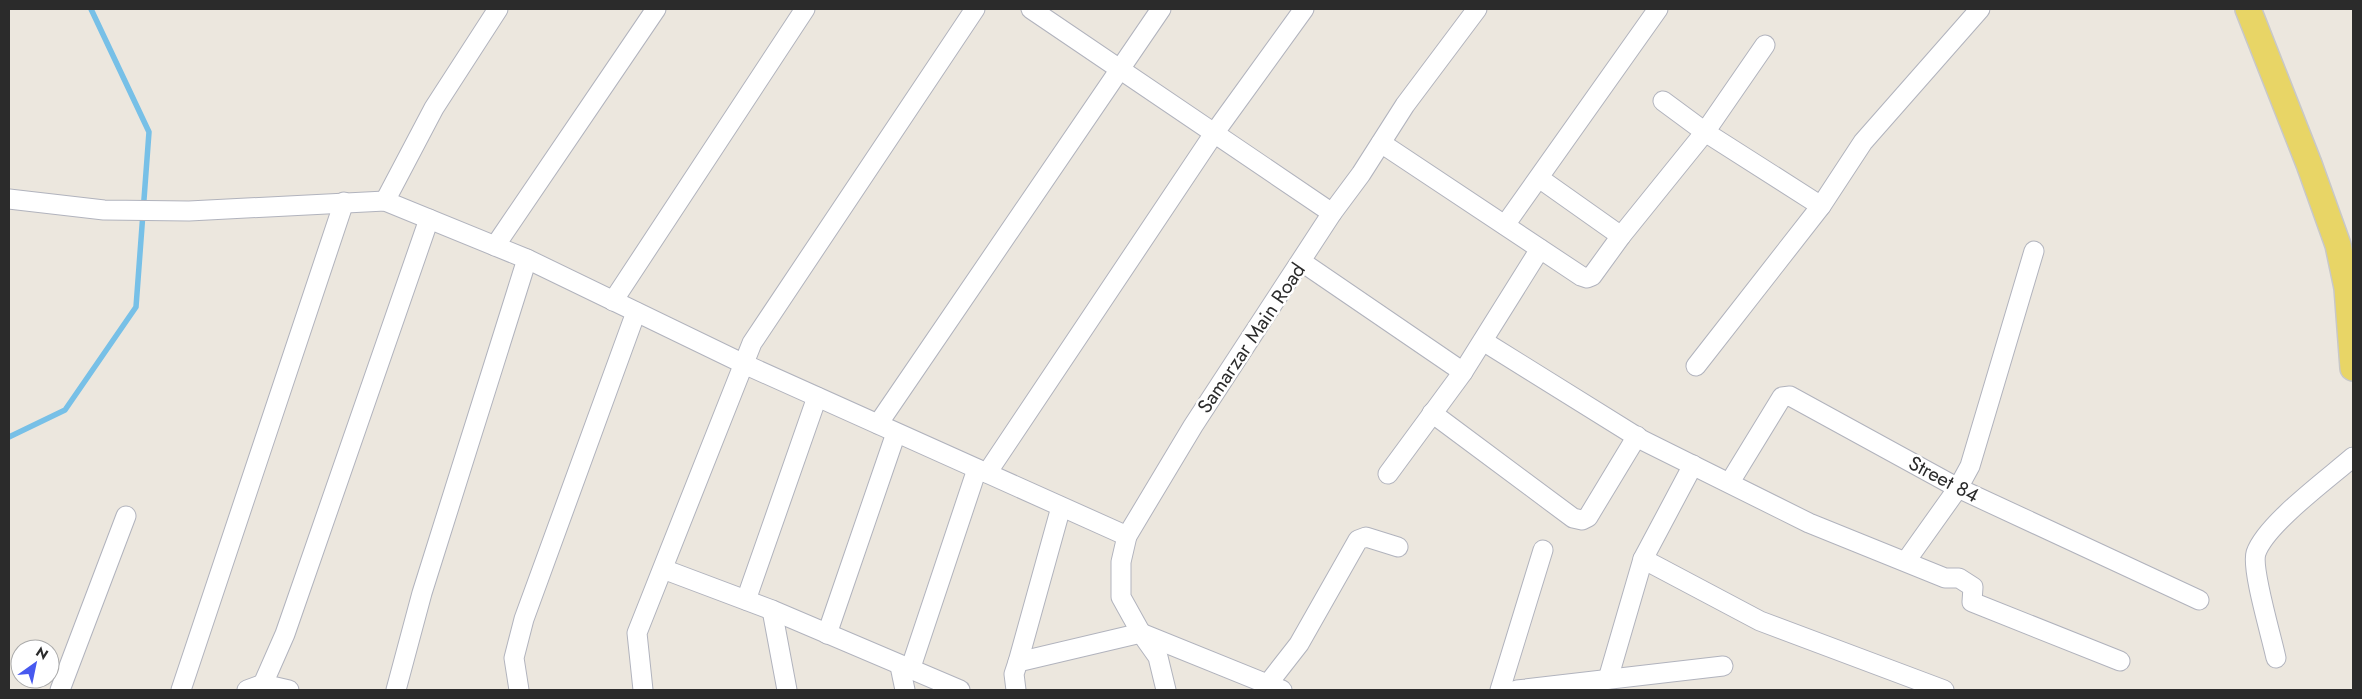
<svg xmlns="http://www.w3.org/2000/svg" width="2362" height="699" font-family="Jost,sans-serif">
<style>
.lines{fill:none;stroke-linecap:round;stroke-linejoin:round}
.stream{stroke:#77c0e7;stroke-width:5.5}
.minor-casing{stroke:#b1b3bd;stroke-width:21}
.major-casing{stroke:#c8c8c8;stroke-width:28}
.minor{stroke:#fff;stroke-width:19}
.major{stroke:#e8d566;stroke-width:25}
.labels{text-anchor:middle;stroke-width:5;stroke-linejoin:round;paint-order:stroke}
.street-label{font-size:20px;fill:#2b2b2b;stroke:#fff}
</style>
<rect width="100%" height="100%" fill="#ece7de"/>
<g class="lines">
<path class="stream" d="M9,437L65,410L136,307L149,132L91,9"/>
<g class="minor-casing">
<g id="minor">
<path d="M1031,9L1332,213"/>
<path d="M1663,101L1705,132L1821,206"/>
<path d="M1381,143L1581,276L1587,278L1592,276L1621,236L1705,132L1765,45"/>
<path d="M1539,178L1621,236"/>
<path d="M9,199L104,210L189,211L385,201L527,259L744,364L1127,536"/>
<path d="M385,201L434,108L498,9"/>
<path d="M1505,225L1658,9"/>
<path d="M495,246L656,9"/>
<path d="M1302,262L1463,372"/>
<path d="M613,301L805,9"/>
<path d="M1483,341L1642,440L1809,523L1945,578H1959L1973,587L1972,602L2120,661"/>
<path d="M1696,366L1821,206L1863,142L1980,9"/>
<path d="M1432,413L1573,518L1582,520L1588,517L1637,436"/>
<path d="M878,424L1161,9"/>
<path d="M987,473L1215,132L1304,9"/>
<path d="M1388,474L1463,372L1540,249"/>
<path d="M1730,482L1782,397L1790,396L1958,488L2199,600"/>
<path d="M1643,559L1760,621L1944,690"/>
<path d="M1906,561L1958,488L1970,466L2034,251"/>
<path d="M663,569L772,610L960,690"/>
<path d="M746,600L817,397"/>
<path d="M772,610L787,690"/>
<path d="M827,634L896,433"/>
<path d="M2276,658C2272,638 2251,569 2256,553C2266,524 2329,478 2353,457"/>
<path d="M1018,662L1061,507"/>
<path d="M900,666L905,690"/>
<path d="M910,670L977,469"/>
<path d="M1608,679L1643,559L1693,465"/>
<path d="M263,684L289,690"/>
<path d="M1267,685L1299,644L1358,540L1366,537L1398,547"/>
<path d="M60,690L126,516"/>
<path d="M181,690L344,202"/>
<path d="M247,690L263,684L285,634L429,219"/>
<path d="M396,690L422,593L527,259"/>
<path d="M519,690L514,658L524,619L636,312"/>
<path d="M643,690L637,633L752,343L975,9"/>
<path d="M1016,690L1014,674L1018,662L1141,633L1282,690"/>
<path d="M1166,690L1158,657L1141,633L1121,597V562L1127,536L1193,426L1332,213L1361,174L1405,105L1477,9"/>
<path d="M1500,690L1543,550"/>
<path d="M1517,690L1723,666"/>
</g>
</g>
<g class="major-casing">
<path id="major" d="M2248,9L2309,164L2338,245L2347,288L2353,368"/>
</g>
<use href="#minor" class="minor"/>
<use href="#major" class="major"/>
</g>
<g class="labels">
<g class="street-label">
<text transform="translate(1251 338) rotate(-56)" y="7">Samarzar Main Road</text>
<text transform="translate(1944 479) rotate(28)" y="7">Street 84</text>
</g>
</g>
<rect width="2362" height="699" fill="none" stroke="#2b2b2b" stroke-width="20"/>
<g transform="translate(35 664) rotate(33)"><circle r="24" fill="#ffffff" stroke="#aaaaaa"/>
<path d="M0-4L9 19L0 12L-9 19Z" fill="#4759ef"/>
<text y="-8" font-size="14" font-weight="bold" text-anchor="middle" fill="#2b2b2b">N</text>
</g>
</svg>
